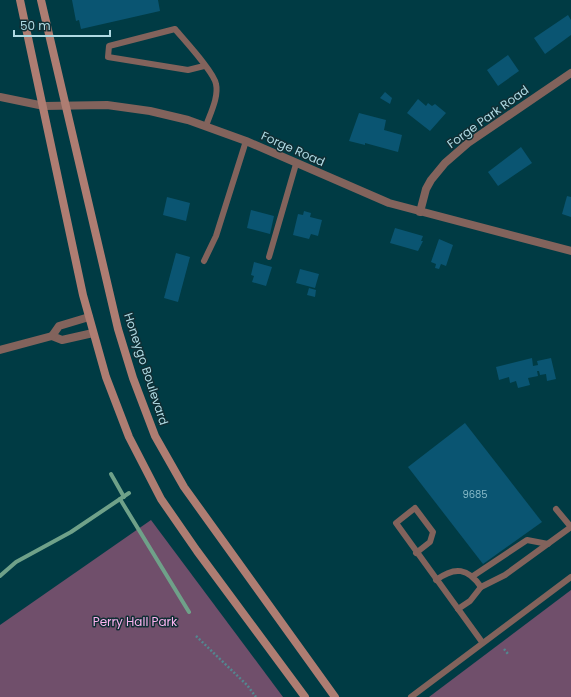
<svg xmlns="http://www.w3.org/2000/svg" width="571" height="697" font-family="Poppins,sans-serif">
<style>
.green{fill:#704f6b}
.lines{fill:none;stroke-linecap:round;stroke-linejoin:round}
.stream{stroke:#6fa189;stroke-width:4}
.building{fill:#0a5572}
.path{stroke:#538790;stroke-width:2.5;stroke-dasharray:2 2;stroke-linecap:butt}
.service{stroke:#82635c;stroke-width:6}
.minor{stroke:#82635c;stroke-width:8}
.secondary{stroke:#ae7d72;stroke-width:8}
.labels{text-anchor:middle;stroke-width:3;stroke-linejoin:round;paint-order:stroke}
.number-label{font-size:10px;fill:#86b9c7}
.street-label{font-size:12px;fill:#afdae3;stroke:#102e34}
.park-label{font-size:12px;fill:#fbb4f0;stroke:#102e34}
</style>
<rect width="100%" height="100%" fill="#003b44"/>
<g class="green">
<path d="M151,520L283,697H0V625Z"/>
<path d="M571,590V697H429Z"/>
</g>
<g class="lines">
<g class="stream">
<path d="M111,474L124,497"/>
<path d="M120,499L189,612"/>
<path d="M0,576L16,562L71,532L129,493"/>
</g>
</g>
<g class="building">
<path d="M72,0H158L160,11L81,29L79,20L76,21Z"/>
<path d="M568,15L571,20V35L545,54L534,38Z"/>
<path d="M508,55L519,71L498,86L487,70Z"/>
<path d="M385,92L392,98L390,104L380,98Z"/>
<path d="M418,99L426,106L428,103L432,106L435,104L446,113L430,131L407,113Z"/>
<path d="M359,113L386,120L384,130L402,135L398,152L365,143V145L349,141Z"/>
<path d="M521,147L532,163L498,186L488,172Z"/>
<path d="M567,196L571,197V217L562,214Z"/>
<path d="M167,197L190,203L186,221L163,215Z"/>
<path d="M251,210L274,216L270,234L247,228Z"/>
<path d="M304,211L311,213L310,217L322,220L318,236L311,234L309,239L293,235L298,214L303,215Z"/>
<path d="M395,228L423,236L421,241H423L418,251L390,243Z"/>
<path d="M439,239L453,245L446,266L441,264L439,269L435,268L436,264L431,262Z"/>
<path d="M176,253L190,257L178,302L164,298Z"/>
<path d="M254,262L272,267L266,286L252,282L254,276L251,275Z"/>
<path d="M300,269L319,274L315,288L296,283Z"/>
<path d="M309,288L316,290L315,297L307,295Z"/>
<path d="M532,358L533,366L538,365L537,361L551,358L556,379L547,381L546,374L540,375L539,371H537L538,376L528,378L530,385L518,388L516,381L510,383L509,377L499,380L496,367Z"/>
<path d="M465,423L542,522L483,564L408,467Z"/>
</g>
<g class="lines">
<g class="path">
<path d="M196,636L247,685L256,697"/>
<path d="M504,649L508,654"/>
</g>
<g class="service">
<path d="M204,66L188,70L108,57L109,46L175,29C184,40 214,72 216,84C219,97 210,114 206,126"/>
<path d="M269,257L296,164"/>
<path d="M204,261L216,236L246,141"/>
<path d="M416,553L430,542L433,532L415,508L396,523L482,642"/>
<path d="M473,576L527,540L548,544"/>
<path d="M436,580C455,566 468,568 481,587"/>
<path d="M458,609L470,601L481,587L505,575L571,527L556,509"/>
<path d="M411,697L571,577"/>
</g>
<g class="minor">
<path d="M0,97L44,106L107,105L150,111L188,120L246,141L389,203L571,251"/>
<path d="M420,212L426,189L431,180L445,163L468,143L571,73"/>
<path d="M52,336L62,340L93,333"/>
<path d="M0,350L52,336L59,326L89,317"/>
</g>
<g class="secondary">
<path d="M20,0L83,295L106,377L129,437L161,499L197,551L305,697"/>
<path d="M41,0L118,329L133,378L155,436L184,487L335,697"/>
</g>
</g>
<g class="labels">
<g class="number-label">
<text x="475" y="498">9685</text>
</g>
<g class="street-label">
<text transform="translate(488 117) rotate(-36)" y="4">Forge Park Road</text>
<text transform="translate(293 149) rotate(24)" y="4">Forge Road</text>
<text transform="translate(146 369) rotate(72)" y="4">Honeygo Boulevard</text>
</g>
<g class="park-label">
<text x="135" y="626">Perry Hall Park</text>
</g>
</g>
<path d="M14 30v6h96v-6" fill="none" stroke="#afdae3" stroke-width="2"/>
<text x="20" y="30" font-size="12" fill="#afdae3" stroke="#102e34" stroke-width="3" paint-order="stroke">50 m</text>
</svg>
